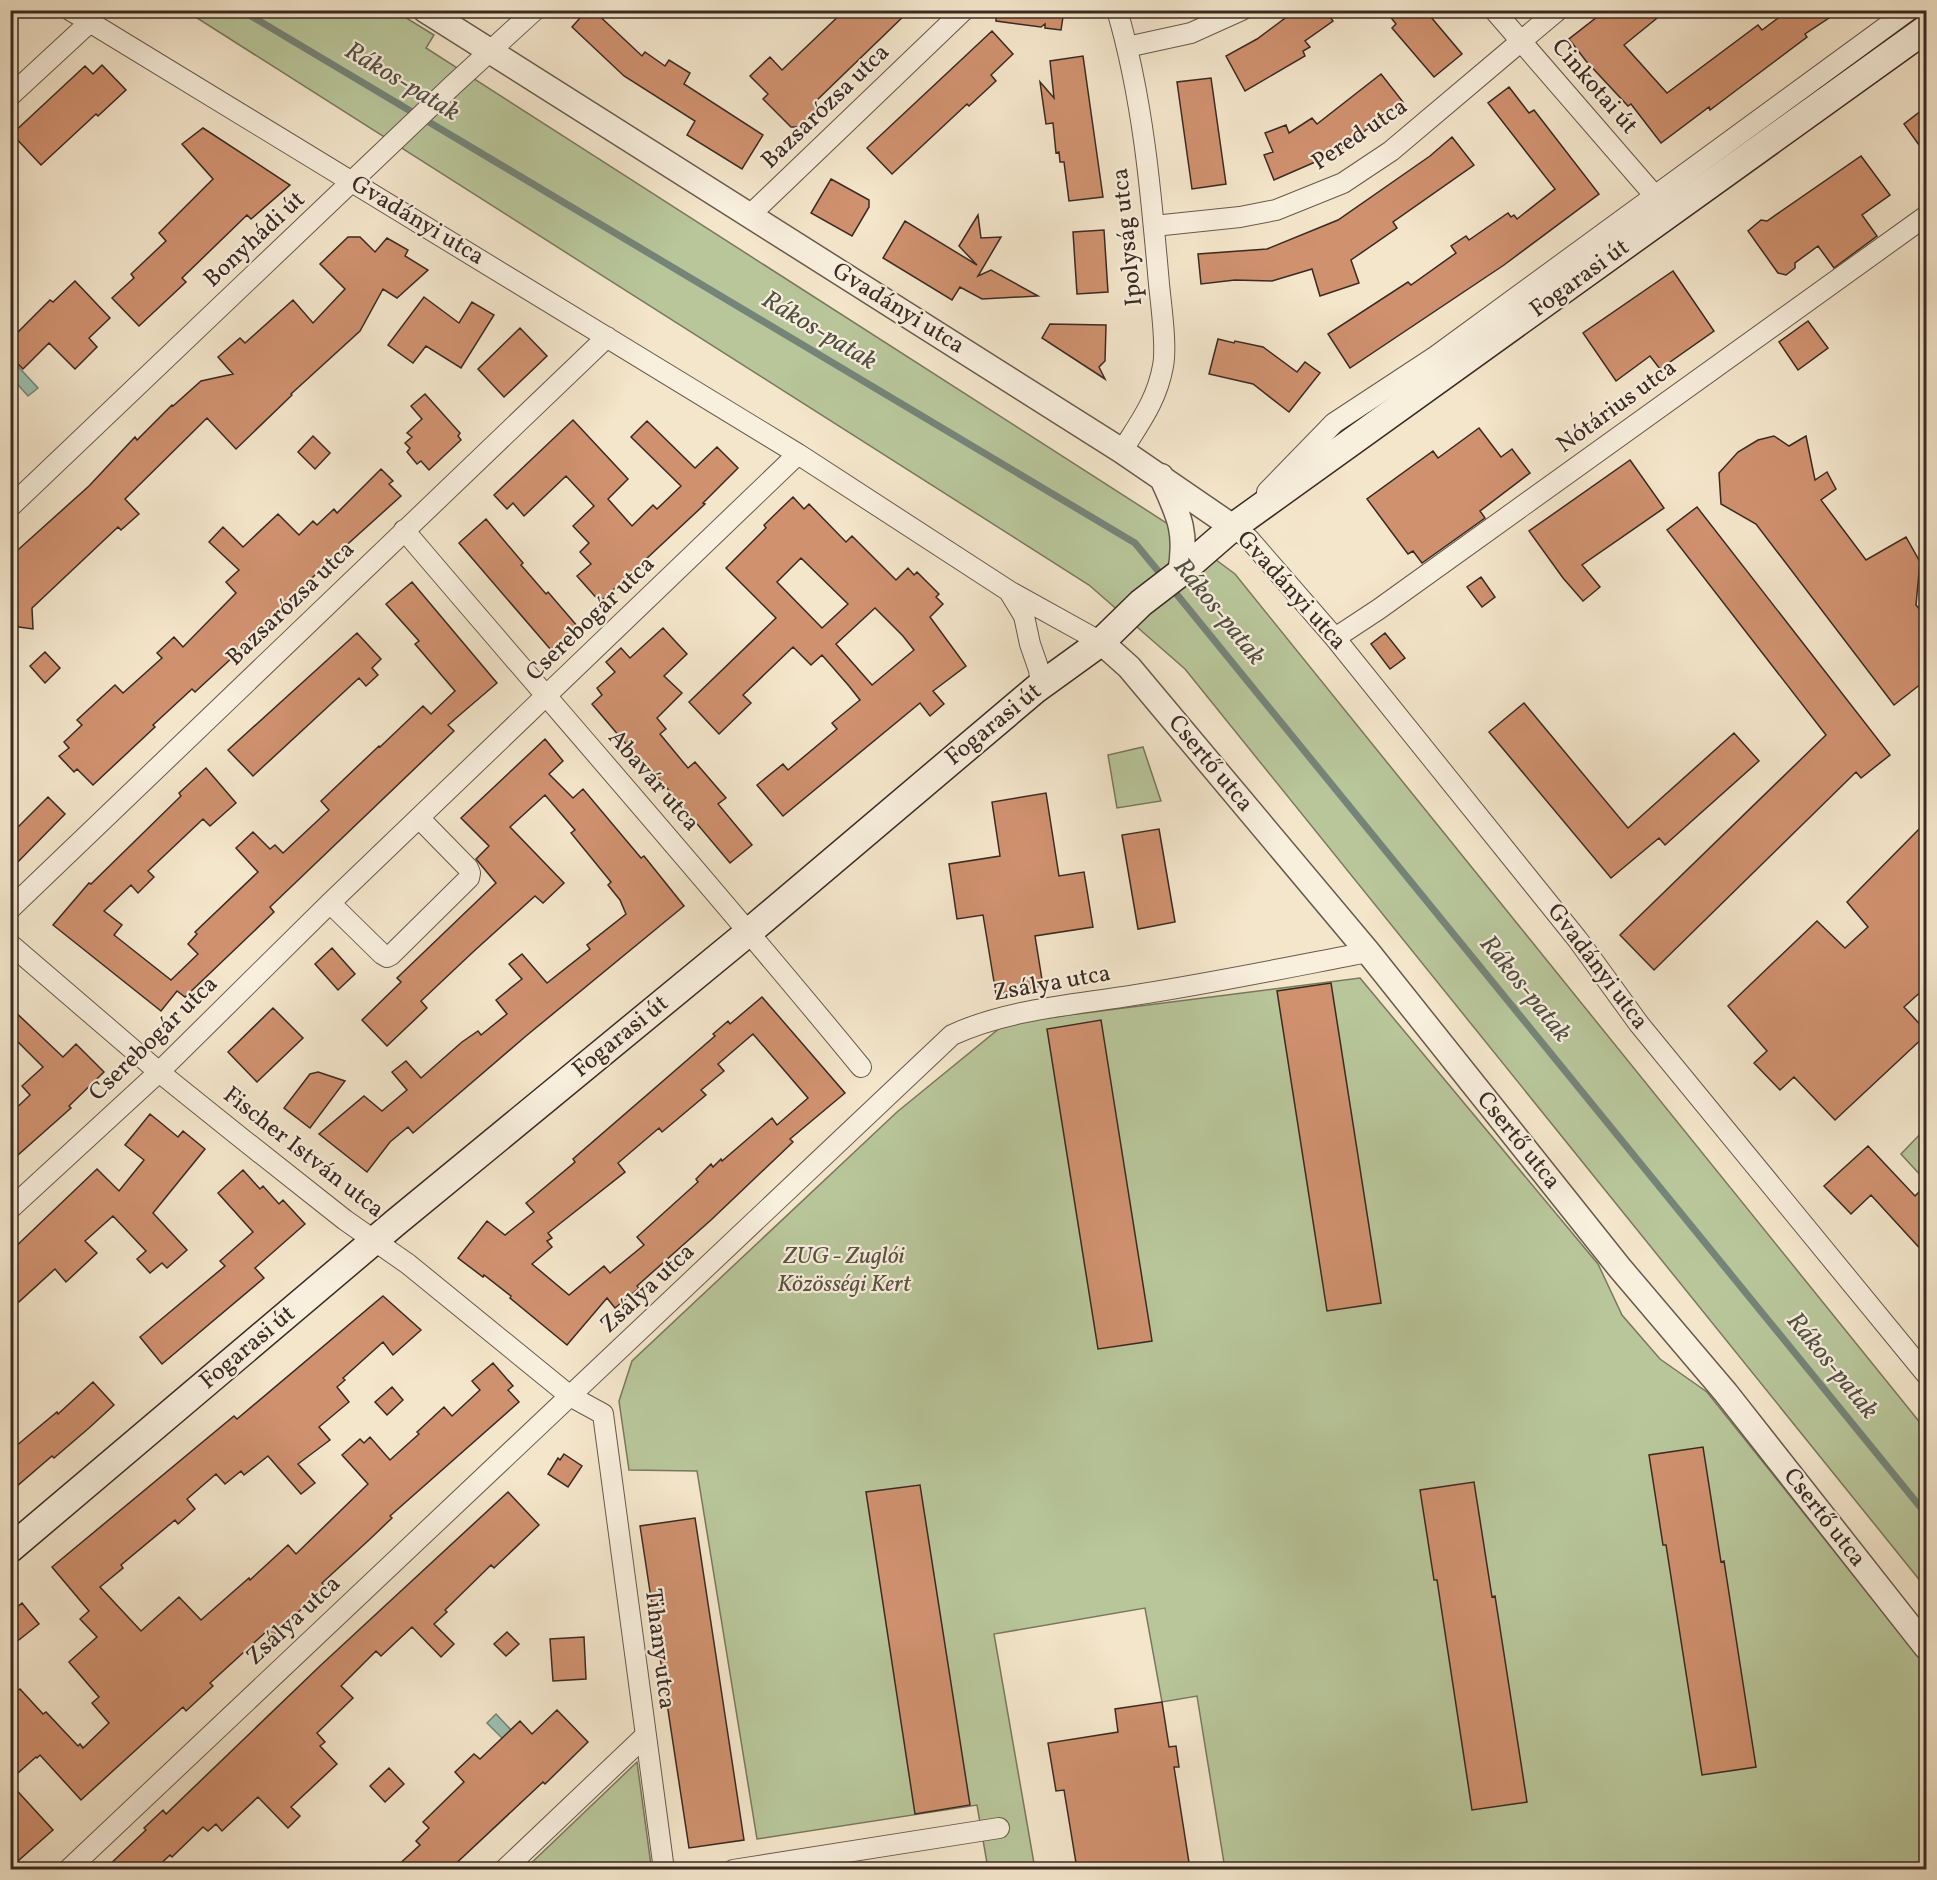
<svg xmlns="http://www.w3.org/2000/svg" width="1937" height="1880" font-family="Vollkorn,serif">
<rect width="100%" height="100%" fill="#f4e6cb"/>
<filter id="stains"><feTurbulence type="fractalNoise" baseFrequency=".00333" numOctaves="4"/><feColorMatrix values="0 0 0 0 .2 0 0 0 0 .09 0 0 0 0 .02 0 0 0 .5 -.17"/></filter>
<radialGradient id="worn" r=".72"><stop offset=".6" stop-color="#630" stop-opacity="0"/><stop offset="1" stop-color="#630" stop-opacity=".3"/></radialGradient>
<path fill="#b8c69a" stroke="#79785e" stroke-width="1.5" d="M186,11H395L434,35L426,48L1165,522L1235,574L1926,1430V1588L1185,669L1089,585Z
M1143,747L1161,801L1117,808L1108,755Z
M1360,978L1598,1264L1622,1315L1660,1359L1707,1392L1926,1666V1869H1225L1197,1696L1162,1702L1145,1608L994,1634L1035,1869H988L977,1805L757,1839L697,1471L629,1470L619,1401L632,1361L897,1112L1006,1023Z
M1926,1128V1173L1922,1177L1901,1154Z
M637,1762L651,1865L625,1870L525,1869Z"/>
<path fill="#9dc0b1" stroke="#758478" stroke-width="1.5" d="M11,359L38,388L28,396L11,377Z
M496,1714L513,1732L505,1741L487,1723Z"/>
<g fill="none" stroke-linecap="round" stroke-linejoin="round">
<path stroke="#758478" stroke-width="7" d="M241,10L1135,543L1163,577
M1170,586L1926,1514"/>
</g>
<path fill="#d0916f" stroke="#3a2a23" stroke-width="1.5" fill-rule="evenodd" d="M587,10H593L642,56L645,52L665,66L669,60L690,73L684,84L763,135L742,169L687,135L695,121L624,76L572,27Z
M845,10H910L814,103L819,107L798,127H791L763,99L768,94L750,76L770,57L782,70Z
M996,10H1064L1061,30L1045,28V24L1041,27L996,21Z
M1296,10H1325L1333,21L1305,41L1310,47L1303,51L1305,56L1245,91L1226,56L1257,39Z
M1385,10H1425L1462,54L1434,77L1392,28L1396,24Z
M1606,10H1667L1624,45L1667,93L1758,25L1762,30L1789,10H1841L1805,34L1807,37L1734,92L1710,110L1709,107L1661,143L1631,104L1628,106L1586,61L1569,39Z
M992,31L1013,54L991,75L996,81L969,106L967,104L892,174L867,148Z
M1083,56L1103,197L1069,201L1064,162H1060L1059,152L1056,153L1053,123L1046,124L1040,82L1054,98L1050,61Z
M102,65L126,90L98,116L96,114L41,165L12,134L85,66L93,74Z
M1381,74L1403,102L1342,148L1322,159L1274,180L1264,155L1273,152L1265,133L1286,125L1289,133L1312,118L1317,124Z
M1211,78L1226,184L1192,189L1177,82Z
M1509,87L1529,113L1534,110L1599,194L1504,265L1350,368L1328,334L1408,282L1411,285L1456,253L1451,246L1466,236L1469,240L1508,213L1511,217L1514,215L1517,219L1555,189L1488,103Z
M1926,107V155L1904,124Z
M203,128L290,185L251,219L247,215L182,278L186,282L139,326L112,298L134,278L131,274L166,241L159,233L213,179L182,144Z
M1452,137L1474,165L1393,222L1397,228L1351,260L1359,283L1320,296L1312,269L1272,281L1235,280L1201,284L1198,254L1267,249L1338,220L1430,156Z
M1861,156L1890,195L1862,215L1877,236L1834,268L1818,246L1795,263V268L1786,275L1778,273L1748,231L1761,220L1767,221Z
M831,179L869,200V207L852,236L811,213Z
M978,215L981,238L1001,237L978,276L991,270L1038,296L982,299L960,287L952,300L883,258L905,221L977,265L959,246Z
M1104,230L1108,292L1077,294L1073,232Z
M348,237H360L375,252L387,238L408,250L405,256L428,270L397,298L383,289L360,331L291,394L292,395L236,449L207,418L125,499L139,514L121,530L118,527L32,608L33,629L19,627L10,618V557L89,486L135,437L137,440L172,405L173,406L201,381L233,374L218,357L240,338L245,343L293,300L313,323L345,289L320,264Z
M1673,271L1714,331L1660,369L1650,356L1616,381L1583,333Z
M75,281L110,318L89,338L97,347L75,369L49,343L23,369L10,356V340L50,300L53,302Z
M424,297L459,323L472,302L494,315L461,368L426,346L413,363L388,345Z
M1808,321L1828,348L1798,370L1779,342Z
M1050,324L1106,325L1105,361L1099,367L1105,379L1042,338Z
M520,328L547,356L504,397L478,369Z
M1218,339L1234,343L1235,341L1263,347L1297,372L1305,362L1320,373L1289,412L1253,384L1209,374Z
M425,394L460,433L458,436L461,440L429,470L421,461L417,464L407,452L410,448L405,443L412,437L407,433L422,419L411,406Z
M573,420L628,479L608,499L632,526L653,505L657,509L681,486L631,437L647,421L695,468L717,447L738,468L703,503L705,504L600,602L577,576L591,564L580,552L589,543L573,526L594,506L566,476L524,516L513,503L507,509L494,495Z
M1479,428L1501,457L1512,449L1530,473L1480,511L1485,518L1422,563L1413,551L1408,554L1367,499L1433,451L1438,458Z
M313,436L330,453L315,469L298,452Z
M1774,436L1789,446L1806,436L1815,480L1827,472L1836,489L1821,500L1866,560L1906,537L1920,562L1916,605L1926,617V680L1894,705L1756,524L1721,504L1719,473L1738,452L1758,440Z
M1630,460L1664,508L1582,565L1600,587L1583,601L1563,578L1529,531Z
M381,469L393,481L389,484L401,496L330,560L234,656L195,692L192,689L153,725L155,727L93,785L77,769L74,772L59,756L69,748L64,742L82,725L77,720L115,685L123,693L162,658L157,653L174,637L183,647L236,593L226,582L239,570L209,542L223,527L243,547L278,514L299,535L313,521L317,525L334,509L337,513Z
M793,497L804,509L809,504L846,542L852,536L896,580L908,568L914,575L917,572L939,594L936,597L943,604L930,617L966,666L933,691L944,704L930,716L920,703L783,816L757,785L783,764L788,770L837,729L832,723L860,700L849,686L822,655L811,665L793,647L743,695L751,703L719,734L689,702L776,618L726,568L766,528L764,525ZM801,558L848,604L822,628L777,582ZM875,608L903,636L914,650L872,685L836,644Z
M1697,507L1890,755L1861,778L1856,772L1654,970L1620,935L1826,735L1667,530Z
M486,519L523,563L521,565L546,594L548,592L578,627L551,650L459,543Z
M1481,577L1495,597L1482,607L1467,587Z
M412,582L497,683L448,725L454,731L270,907L274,912L185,997L177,991L161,1011L53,925L89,883L91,884L181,796L179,793L206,768L236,803L210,826L203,819L148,871L154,877L138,893L131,885L104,911L122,925L114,935L171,980L198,954L188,944L197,934L195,932L258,872L236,848L253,832L270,849L275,845L283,853L329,810L321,801L379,746L380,747L423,706L431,714L455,691L415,644L419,641L386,604Z
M663,628L687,654L664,676L682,693L657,718L666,729L660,734L688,768L695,762L726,798L718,804L752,845L730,863L656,775L654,777L592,704L602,695L597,688L615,672L606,662L621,648L630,658Z
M357,633L381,659L372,668L378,675L366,686L359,678L253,776L228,750Z
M1385,633L1405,658L1390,669L1371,644Z
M45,652L60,668L45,683L30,666Z
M1524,703L1628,828L1734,733L1759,761L1665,845L1659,838L1611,878L1489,732Z
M545,739L563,761L549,774L573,798L583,789L641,858L644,856L684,906L526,1036L413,1133L408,1127L390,1142L367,1172L319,1134L364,1096L382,1111L407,1090L392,1072L406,1061L421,1078L462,1042L478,1031L481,1035L507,1014L496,1000L522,979L509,964L522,954L547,983L590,949L587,945L626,914L620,900L608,885L611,882L571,833L575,830L545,795L510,827L564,883L543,903L535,896L473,952L421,1001L427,1008L387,1046L362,1020L401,982L397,978L496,883L476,859L489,846L461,818Z
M1046,793L1059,876L1084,872L1093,927L1035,936L1043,986L996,994L983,915L957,919L949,864L1000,856L992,802Z
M48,797L65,814L10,870V835Z
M1926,822V987L1904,1007L1926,1031V1035L1835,1120L1794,1077L1780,1090L1754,1063L1767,1051L1728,1006L1817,921L1845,948L1868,927L1847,902Z
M1159,829L1175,922L1138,929L1122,835Z
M332,948L355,974L338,990L315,964Z
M1331,983L1381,1303L1327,1311L1277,991Z
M762,997L845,1093L790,1139L793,1142L711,1220L637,1286L639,1288L615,1308L607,1298L567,1345L510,1298L511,1296L484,1275L483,1277L458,1258L487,1221L505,1235L534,1212L526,1203L575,1162L573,1159L715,1036L713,1034L728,1021L730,1024ZM753,1034L808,1098L777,1125L772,1118L722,1161L721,1159L713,1167L711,1164L696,1179L698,1182L637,1237L644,1245L610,1273L604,1266L569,1295L532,1264L552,1247L547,1241L552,1238L548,1233L625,1172L618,1163L659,1128L662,1132L706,1095L701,1090L724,1071L718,1064Z
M10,1007L63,1057L76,1044L104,1072L69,1106L71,1108L10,1162V1114L30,1095L22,1086L43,1067L10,1034Z
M273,1008L303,1038L257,1082L228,1052Z
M1101,1020L1152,1341L1098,1349L1047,1029Z
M318,1072L345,1081L310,1128L284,1108L310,1074Z
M150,1114L178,1137L183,1131L205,1149L153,1213L187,1250L167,1268L162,1263L150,1273L137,1259L146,1251L113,1216L85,1241L97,1253L66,1282L55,1269L10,1310V1252L97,1169L119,1191L144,1160L125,1145Z
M1868,1146L1915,1196L1926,1185V1255L1871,1195L1851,1214L1824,1186Z
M243,1170L260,1189L263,1186L279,1204L283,1200L305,1224L255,1268L264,1278L162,1364L140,1337L225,1266L220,1261L253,1232L218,1193Z
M383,1296L421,1330L393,1355L383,1342L343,1378L345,1380L337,1387L349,1402L319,1427L330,1440L298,1464L315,1483L301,1494L268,1456L244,1475L241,1471L225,1484L216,1474L187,1499L195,1509L178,1524L175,1520L121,1565L123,1568L100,1587L141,1631L179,1597L201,1620L249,1578L250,1580L288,1545L296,1554L368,1484L342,1455L360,1439L364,1443L370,1437L390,1460L419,1434L417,1432L444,1407L452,1416L480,1390L472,1381L493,1363L513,1386L508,1390L519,1402L390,1516L392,1518L369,1540L322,1583L326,1587L272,1636L267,1631L210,1683L213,1686L186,1711L183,1707L81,1800L40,1755L37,1758L36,1757L10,1780V1697L20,1689L43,1714L46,1712L78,1746L80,1744L83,1748L109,1723L92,1703L99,1697L69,1662L97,1637L80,1619L89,1611L52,1567L234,1416L237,1419Z
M93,1382L114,1405L89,1428L54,1458L52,1456L10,1492V1451L57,1412L58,1414Z
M392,1387L403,1400L387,1415L375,1402Z
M1703,1447L1721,1562L1724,1561L1756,1767L1702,1775L1666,1545H1663L1649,1455Z
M564,1454L582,1466L568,1487L548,1474L558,1458L560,1460Z
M1474,1482L1492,1597L1495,1596L1527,1802L1472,1810L1437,1580H1434L1420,1490Z
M920,1485L970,1805L915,1814L866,1492Z
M508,1492L539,1525L494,1568L491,1565L445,1610L447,1612L434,1624L454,1644L441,1657L412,1627L381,1656L376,1651L341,1686L353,1698L317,1733L325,1742L320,1746L337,1764L291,1807L300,1816L288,1828L258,1797L222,1831L216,1824L208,1831L203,1827L172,1857L170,1855L155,1869H105L146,1830L144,1828L163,1810L166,1814L321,1665Z
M695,1518L744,1840L689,1848L640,1526Z
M22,1603L39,1624L10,1647V1613Z
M507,1632L519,1644L506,1656L494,1644Z
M584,1637L586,1679L553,1681L550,1639Z
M1162,1702L1169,1747L1176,1746L1179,1767H1174L1190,1869H1077L1064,1790L1056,1791L1048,1743L1118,1732L1115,1709Z
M557,1710L588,1742L545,1784L543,1782L450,1869H394L420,1845L416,1841L429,1828L423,1822L464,1782L455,1772L474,1754L480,1759L520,1721L532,1734Z
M389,1768L404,1784L385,1802L370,1786Z
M10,1783L53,1830L10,1868Z"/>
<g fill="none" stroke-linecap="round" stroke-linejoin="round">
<g stroke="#68594d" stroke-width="22">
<path id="minor" d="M70,10L798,454L1009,591L1101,642
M1117,10C1143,99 1151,192 1159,284C1161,305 1167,346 1163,366C1157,400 1140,422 1122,451
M1494,10L1655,196
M1127,47L1191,33L1242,10
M10,96L89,23
M750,215L964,10
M1154,226L1240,217L1276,210L1343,183L1391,151L1558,10
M1267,492L1334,423L1436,356L1909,10
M10,507L453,85L535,10
M1240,519L1233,527L1249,539L1335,638L1578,940L1639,1024L1926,1374
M404,530C556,709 712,885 861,1067
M1010,593L1024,616L1030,644L1039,670L1041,686
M1335,638L1379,609L1926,216
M330,903L382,954L387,957L391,955L469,878L470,873L468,868L420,819
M10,909L607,337
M10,944L159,1072L240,1137L345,1220L408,1264L570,1396L603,1414L664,1870
M10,1209L159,1072L330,903L798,454
M68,1870L952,1035C1008,1009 1074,1005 1135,995C1213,983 1290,967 1368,952
M504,1870L644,1737
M733,1870L999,1828"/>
</g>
<g stroke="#68594d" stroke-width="27">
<path id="tertiary" d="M425,10L1122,451L1233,527
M1161,476C1178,514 1188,530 1180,573
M1101,642L1129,667L1368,952L1619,1267L1726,1393L1926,1647"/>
</g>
<g stroke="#3a2a23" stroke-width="30">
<path id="secondary" d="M10,1549L395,1223L750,931L1036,689L1101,642L1141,603L1180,573L1233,527L1926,29"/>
</g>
<use href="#minor" stroke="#f8efdd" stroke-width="20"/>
<use href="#tertiary" stroke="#f8efdd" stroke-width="24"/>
<use href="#secondary" stroke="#f8efdd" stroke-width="27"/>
</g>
<g text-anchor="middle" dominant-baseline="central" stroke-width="4.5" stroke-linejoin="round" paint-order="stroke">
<g font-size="24" fill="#3a2a23" stroke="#f8efdd">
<text transform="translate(1594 87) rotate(49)">Cinkotai út</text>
<text transform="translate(826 107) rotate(-44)">Bazsarózsa utca</text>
<text transform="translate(1360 135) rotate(-34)">Pered utca</text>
<text transform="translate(417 221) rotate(31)">Gvadányi utca</text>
<text transform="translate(1128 237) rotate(-96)">Ipolyság utca</text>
<text transform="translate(255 240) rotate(-43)">Bonyhádi út</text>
<text transform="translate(1580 279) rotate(-36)">Fogarasi út</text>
<text transform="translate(898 309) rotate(32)">Gvadányi utca</text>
<text transform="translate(1617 407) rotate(-36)">Nótárius utca</text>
<text transform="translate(1291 591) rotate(48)">Gvadányi utca</text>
<text transform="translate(291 604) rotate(-44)">Bazsarózsa utca</text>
<text transform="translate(591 619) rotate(-44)">Cserebogár utca</text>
<text transform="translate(994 725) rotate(-39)">Fogarasi út</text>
<text transform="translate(1210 764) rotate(50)">Csertő utca</text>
<text transform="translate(653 781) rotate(49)">Abavár utca</text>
<text transform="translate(1597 967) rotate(53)">Gvadányi utca</text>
<text transform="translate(1052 984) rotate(-10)">Zsálya utca</text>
<text transform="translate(621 1037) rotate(-39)">Fogarasi út</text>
<text transform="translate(154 1039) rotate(-44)">Cserebogár utca</text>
<text transform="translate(1518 1141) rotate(51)">Csertő utca</text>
<text transform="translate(303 1153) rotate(38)">Fischer István utca</text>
<text transform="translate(648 1289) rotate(-43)">Zsálya utca</text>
<text transform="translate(248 1348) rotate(-40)">Fogarasi út</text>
<text transform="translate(1824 1518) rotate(52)">Csertő utca</text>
<text transform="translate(294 1621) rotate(-43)">Zsálya utca</text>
<text transform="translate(659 1649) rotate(83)">Tihany utca</text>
</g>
<g font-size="24" font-style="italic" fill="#5a5141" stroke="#f8efdd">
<text x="844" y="1257">ZUG - Zuglói<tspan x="844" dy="28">Közösségi Kert</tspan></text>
</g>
<g font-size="26" font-style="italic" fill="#535046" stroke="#f8efdd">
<text transform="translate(402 82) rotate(31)">Rákos-patak</text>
<text transform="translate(819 331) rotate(31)">Rákos-patak</text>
<text transform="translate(1219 612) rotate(51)">Rákos-patak</text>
<text transform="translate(1525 989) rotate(51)">Rákos-patak</text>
<text transform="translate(1832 1366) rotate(51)">Rákos-patak</text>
</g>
</g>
<rect width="1937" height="1880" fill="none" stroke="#f4e6cb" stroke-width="36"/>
<rect x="12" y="12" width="1913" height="1856" fill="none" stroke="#3a2a23" stroke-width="3"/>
<rect x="18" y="18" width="1901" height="1844" fill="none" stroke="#3a2a23" stroke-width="1.5"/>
<rect width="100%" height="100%" filter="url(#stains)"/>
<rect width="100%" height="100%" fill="url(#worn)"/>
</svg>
